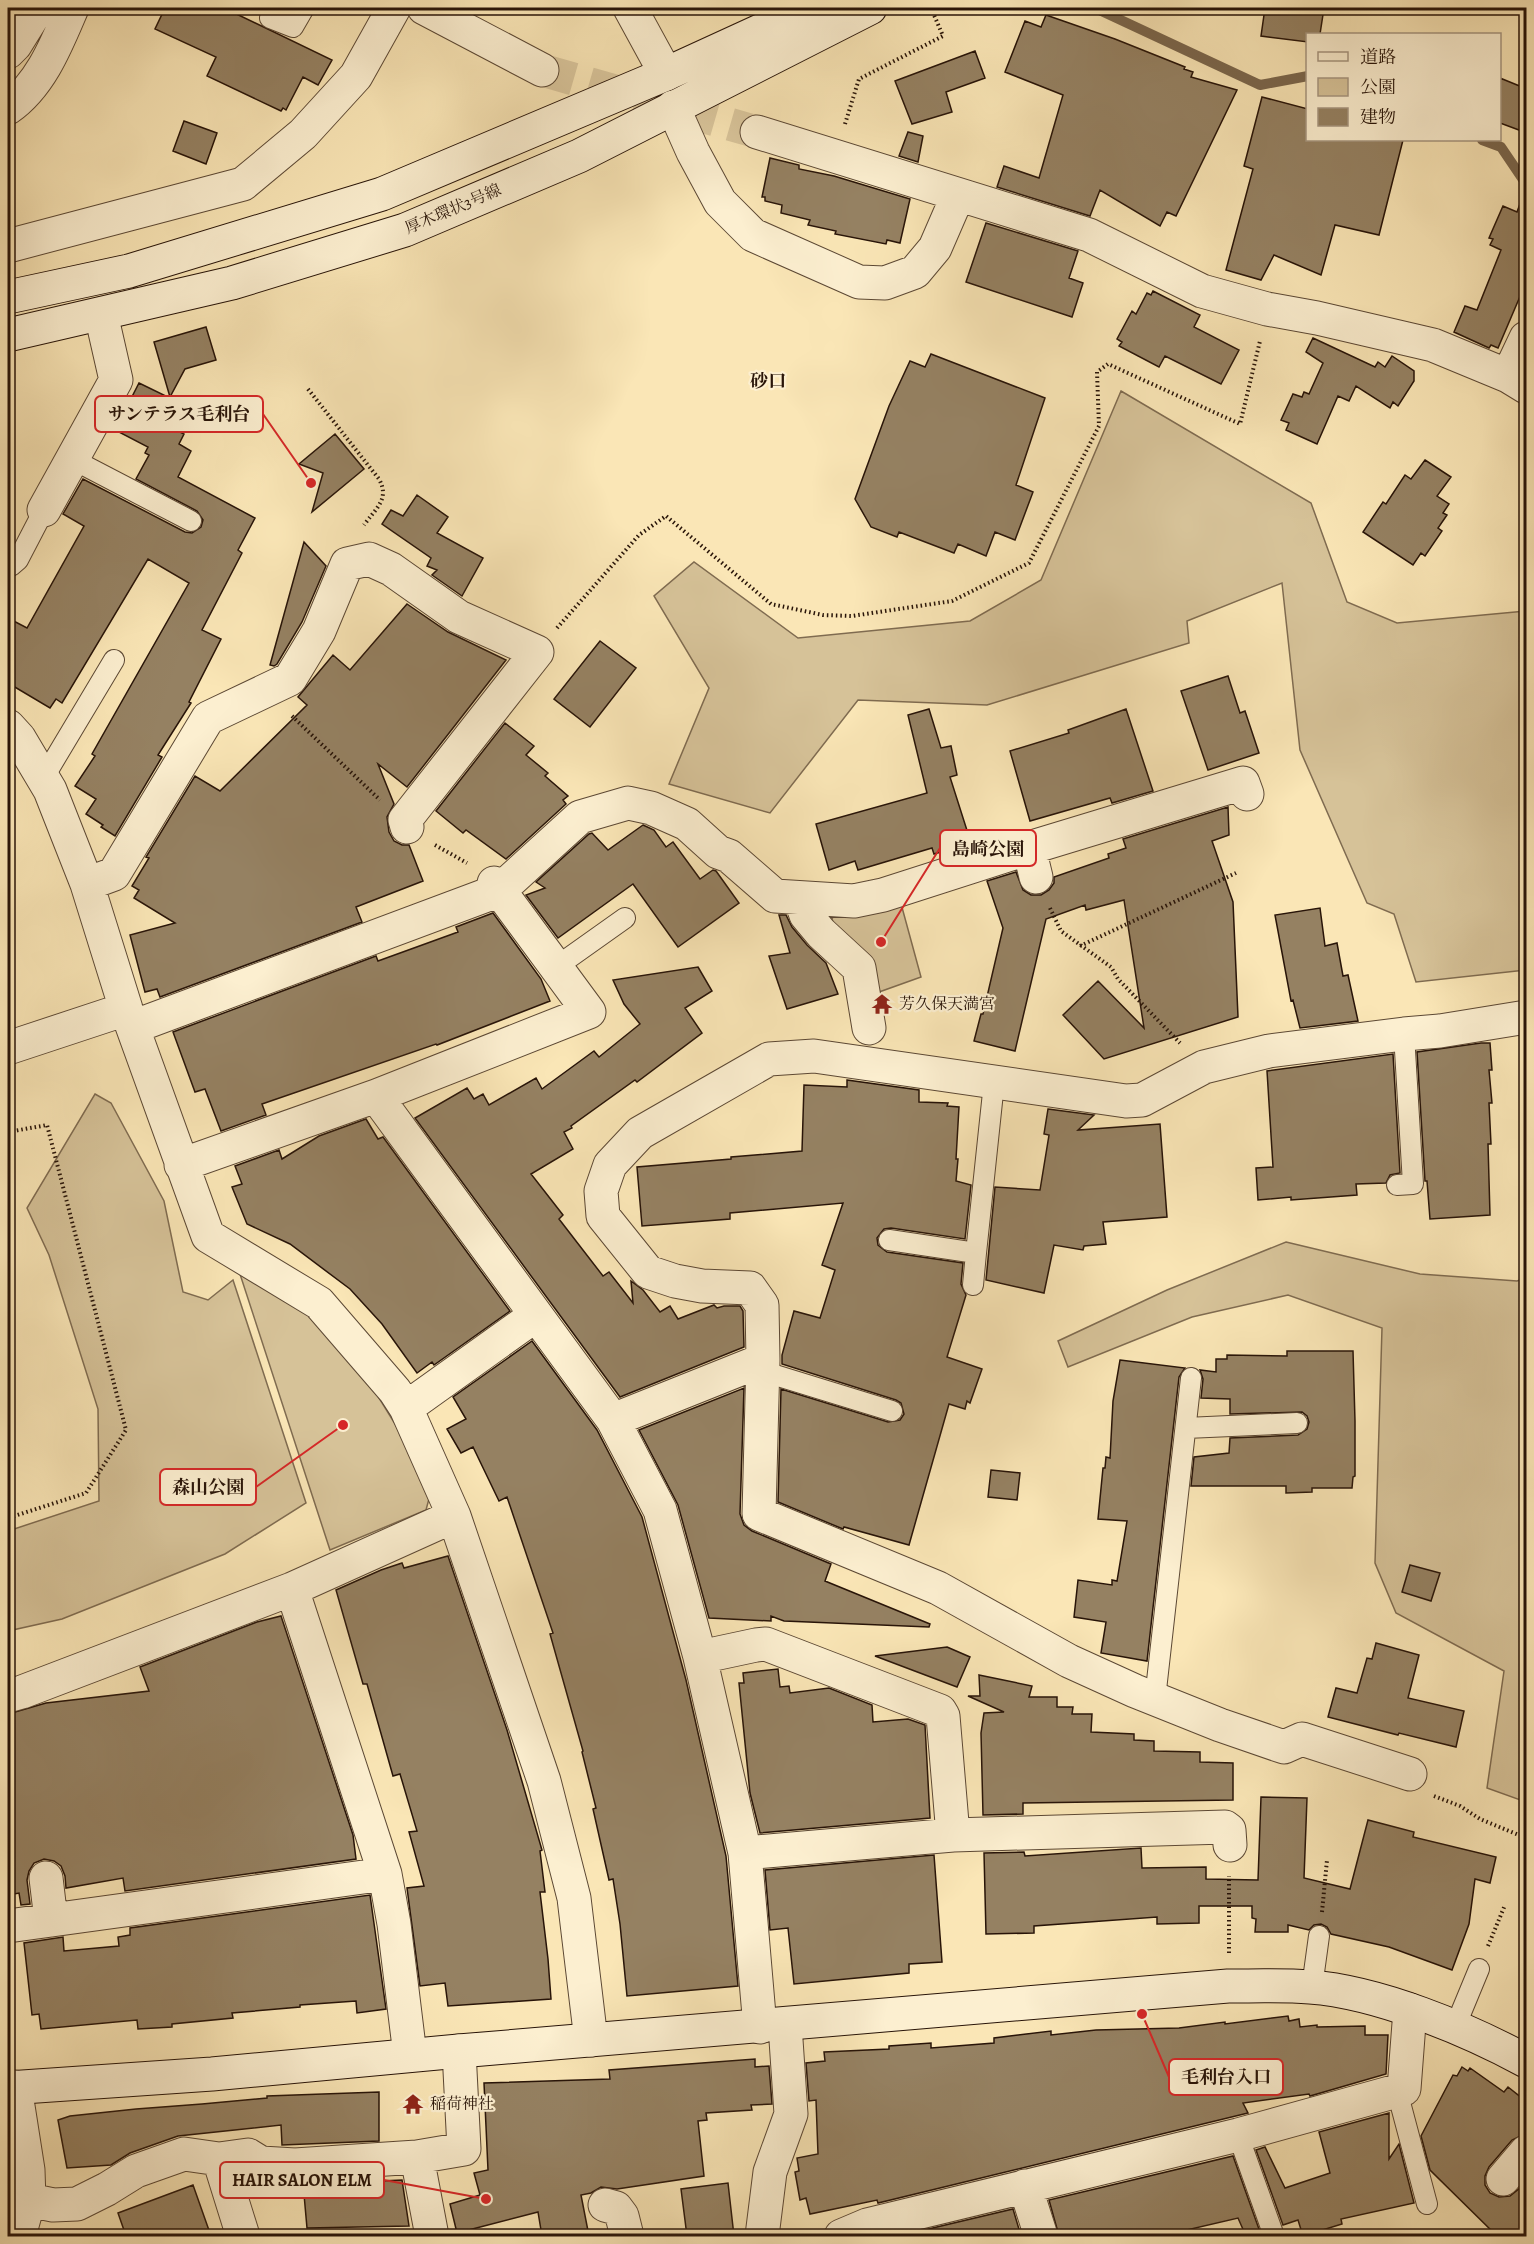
<svg xmlns="http://www.w3.org/2000/svg" width="1534" height="2244" font-family="Alegreya,'Noto Serif JP',serif">
<rect width="100%" height="100%" fill="#fae6b6"/>
<filter id="stains"><feTurbulence type="fractalNoise" baseFrequency=".00333" numOctaves="4"/><feColorMatrix values="0 0 0 0 .2 0 0 0 0 .09 0 0 0 0 .02 0 0 0 .5 -.17"/></filter>
<radialGradient id="worn" r=".72"><stop offset=".6" stop-color="#630" stop-opacity="0"/><stop offset="1" stop-color="#630" stop-opacity=".3"/></radialGradient>
<path fill="#d6c298" stroke="#7f6b50" stroke-width="1.5" d="M1121,391L1311,503L1347,602L1397,623L1526,611V970L1416,982L1394,914L1367,903L1300,750L1282,583L1187,621L1189,643L987,705L858,700L770,813L669,784L709,688L654,596L694,562L798,638L970,621L1041,580Z
M900,900L921,977L879,992L831,921L835,913Z
M95,1094L111,1103L164,1201L183,1292L208,1300L233,1280L306,1503L225,1554L62,1619L8,1631V1531L99,1501L98,1409L49,1255L27,1208Z
M1286,1242L1420,1274L1517,1281L1526,1278V1802L1487,1788L1504,1671L1396,1613L1375,1563L1382,1328L1288,1295L1192,1317L1068,1367L1058,1341L1167,1290Z
M238,1268L316,1314L376,1393L416,1458L430,1495L426,1510L330,1550Z"/>
<g fill="none" stroke-linecap="round" stroke-linejoin="round">
<path stroke="#7b674d" stroke-width="10" d="M1095,8L1260,85L1308,76
M1482,140L1501,147L1526,184"/>
</g>
<path fill="#958162" stroke="#281408" stroke-width="1.5" d="M165,8H224L332,60L318,85L303,77L286,110L283,108L281,111L207,76L216,57L155,29Z
M1265,8H1324L1320,34H1308V42L1261,36Z
M1046,15L1115,39L1185,67L1184,69L1193,72L1191,77L1237,90L1176,216L1167,212L1160,226L1100,190L1090,216L997,187L1004,166L1039,178L1063,95L1005,72L1025,21L1041,27Z
M975,51L985,78L946,92L952,112L912,124L895,81Z
M1500,78L1527,89V133L1500,123Z
M1262,97L1308,109V140H1403L1379,235L1335,225L1321,275L1274,255L1261,280L1226,270L1253,169L1244,166Z
M184,121L217,133L206,164L173,151Z
M908,132L923,136L918,162L899,156Z
M770,158L799,165V169L834,176L910,199L900,243L887,240L886,244L835,234L836,231L808,225L810,220L781,213L782,205L765,201V197H762Z
M1525,190L1527,280L1498,348L1491,345L1489,348L1454,332L1465,306L1477,310L1501,250L1490,245L1493,239L1489,238L1503,206L1517,212Z
M986,223L1078,251L1069,278L1083,283L1072,317L966,282Z
M1153,291L1200,315L1194,327L1239,350L1221,384L1165,356L1159,367L1119,346L1122,342L1117,339L1132,311L1136,314L1147,293L1151,295Z
M206,327L216,360L185,369L170,397L154,342Z
M1313,338L1375,367L1378,362L1385,367L1392,356L1414,371V381L1398,406L1393,402L1390,408L1356,386L1349,401L1338,396L1317,444L1286,430L1289,423L1281,420L1293,394L1302,397L1304,392L1309,394L1323,363L1306,352Z
M931,354L1045,398L1016,485L1033,492L1015,540L995,532L986,556L958,544L954,553L899,532L897,537L871,527L855,499L889,406L910,361L925,367Z
M139,383L170,398L158,421L184,434L179,444L191,451L178,477L255,518L238,550L242,553L202,630L221,639L189,702L191,703L158,755L162,757L115,836L101,827L103,825L86,814L96,799L75,786L95,756L92,754L189,583L148,559L62,703L56,699L50,708L8,683V618L27,628L84,526L63,514L83,479L185,532L192,533L201,527L203,520L197,511L136,479L149,455L145,453L148,447L115,430Z
M335,434L364,469L312,512L323,473L299,464Z
M1425,460L1451,477L1437,496L1449,504L1443,513L1447,515L1438,528L1442,531L1425,556L1421,553L1413,565L1363,532L1383,502L1386,504L1405,475L1411,479Z
M417,495L448,517L437,533L483,558L462,596L432,575L437,570L427,566L431,558L382,524L391,510L403,516Z
M304,542L326,566L302,622L277,664L274,666L270,665Z
M407,604L448,632L506,660L407,787L378,764L394,804L387,817L389,832L394,841L402,845H409L423,881L356,907L362,922L160,997L157,989L145,992L130,935L175,923L134,898L139,890L132,886L149,858L146,857L195,776L220,791L307,705L298,697L333,655L350,670Z
M600,641L636,668L590,727L554,699Z
M1228,676L1240,713L1245,711L1259,753L1208,770L1181,691Z
M929,709L941,748L951,746L957,775L950,777L971,843L934,854L932,848L858,870L855,861L829,870L816,824L927,793L908,715Z
M1126,709L1153,791L1112,803L1110,798L1030,821L1010,751L1069,733L1068,730Z
M505,723L534,746L526,755L548,773L545,776L568,796L563,800L566,804L506,859L466,830L463,833L436,811Z
M1228,807L1229,835L1212,841L1233,902L1238,1017L1104,1059L1063,1015L1098,981L1144,1028L1124,900L1086,910L1085,905L1046,919L1015,1051L974,1041L981,1014H983L1003,928L987,881L1016,872L1023,890L1031,895H1041L1049,890L1054,883V877L1109,858L1108,854L1126,848L1123,839Z
M643,825L654,830L666,847L673,842L700,879L713,870L716,871L739,903L678,947L633,884L558,938L526,895L545,888L536,882L589,834L592,833L608,850Z
M1320,908L1325,946L1337,943L1343,976L1348,975L1358,1021L1300,1028L1293,1000L1291,1001L1275,915Z
M493,913L541,979L550,1001L437,1045L436,1044L262,1104L266,1115L221,1131L205,1089L195,1092L173,1032L376,956L378,961L458,932L456,927Z
M779,915H786L792,927L807,945L826,963L838,994L787,1009L769,956L790,953Z
M698,967L712,991L685,1008L702,1033L637,1082L635,1080L571,1126L572,1128L564,1132L573,1149L531,1174L563,1215L559,1219L603,1276L609,1272L633,1303L631,1281L643,1290L660,1312L670,1306L678,1319L714,1305L717,1308L724,1306H740L743,1311L744,1347L620,1397L415,1118L467,1088L474,1099L483,1094L489,1105L536,1078L542,1089L594,1051L599,1057L640,1024L624,1004L613,980Z
M1481,1043H1490L1492,1070H1489L1492,1103H1489L1491,1144H1488L1490,1215L1430,1219L1427,1181H1425L1417,1052Z
M1393,1054L1400,1173L1390,1175L1386,1183L1356,1184L1357,1195L1291,1200V1197L1258,1200L1256,1168L1273,1167L1267,1071Z
M847,1080L919,1090V1102L948,1103L947,1106L959,1107L956,1159H958L956,1181L971,1185L965,1239L891,1228L884,1229L877,1238L878,1245L887,1252L963,1263L961,1284L966,1295L947,1357L982,1369L970,1403L967,1401L965,1409L949,1404L909,1545L844,1527L843,1529L778,1502L781,1389L888,1422L900,1420L904,1414L901,1403L896,1400L782,1364V1355L794,1311L820,1318L835,1270L822,1265L843,1203L730,1213V1219L642,1226L637,1167L731,1159V1157L802,1151L804,1085L847,1087Z
M1048,1109L1094,1115L1078,1130L1160,1124L1167,1217L1103,1222L1106,1244L1084,1246L1083,1250L1054,1245L1044,1293L986,1280L995,1187L1040,1190L1049,1135L1044,1134Z
M366,1119L378,1139L383,1137L510,1311L434,1365L432,1362L417,1373L382,1324L350,1289L290,1244L247,1224L232,1187L242,1184L235,1166L279,1150L282,1159L319,1136Z
M532,1341L597,1430L642,1517L686,1680L726,1856L738,1986L627,1996L620,1924L613,1879L609,1880L593,1809L596,1808L582,1752L583,1751L550,1634L553,1633L507,1497L499,1501L473,1447L461,1453L447,1429L466,1419L453,1397Z
M1287,1351H1353L1355,1421V1476L1353,1477L1352,1488H1312V1492L1286,1493V1486H1191L1194,1457L1229,1453L1230,1438L1298,1435L1307,1429L1309,1422L1307,1416L1302,1412L1230,1414V1399L1201,1398L1203,1379L1200,1370L1216,1372V1359H1227V1355L1287,1356Z
M1120,1360L1185,1368L1179,1377L1147,1661L1101,1653L1106,1622L1074,1617L1078,1580L1112,1585V1580L1117,1581L1127,1521L1098,1519L1103,1468H1105L1106,1457L1110,1458L1113,1401Z
M744,1388L740,1514L744,1525L752,1531L831,1564L825,1581L930,1624L929,1627L784,1621L771,1616V1621L709,1618L678,1505L639,1430Z
M991,1470L1020,1473L1017,1500L988,1497Z
M448,1556L507,1730L542,1850L540,1851L545,1892H540L548,1959L551,1999L448,2006L445,1983L420,1986L407,1888L424,1886L409,1832L417,1831L400,1774L393,1776L367,1684H363L336,1590L381,1570L402,1563L404,1568Z
M1410,1565L1440,1573L1431,1601L1402,1592Z
M281,1616L353,1835L356,1859L125,1891L123,1878L66,1888L65,1876L61,1866L54,1861L44,1859L34,1863L29,1871L27,1880L30,1904L21,1905L19,1893L8,1895V1714L46,1703L149,1691L140,1667L257,1622Z
M1376,1643L1419,1655L1408,1698L1464,1711L1456,1747L1399,1733L1398,1735L1328,1717L1336,1688L1357,1693L1367,1658L1372,1659Z
M947,1647L970,1657L957,1687L875,1656Z
M778,1669L780,1687L789,1686L790,1693L829,1688L872,1705L873,1722L908,1719L925,1725L930,1818L760,1833L750,1793L739,1683H744L743,1673Z
M979,1675L1032,1686L1029,1697H1057V1707H1073L1072,1714H1092L1091,1732L1134,1734V1740L1154,1741V1751L1200,1752V1762L1233,1763V1800L1023,1803V1814L983,1815L981,1733L984,1713L1004,1712L968,1696H980Z
M1261,1797L1307,1798L1304,1878L1350,1889L1368,1820L1414,1832L1413,1837L1496,1857L1490,1883L1475,1879L1469,1924L1452,1970L1389,1947L1331,1934L1327,1927L1321,1924L1314,1925L1309,1930L1288,1925V1932H1255L1256,1919L1252,1918V1906H1199V1923L1157,1924V1917L1034,1926V1933L986,1934L984,1853L1024,1852L1025,1856L1141,1848L1142,1868L1206,1867V1879L1258,1880Z
M934,1855L942,1962L909,1964V1973L794,1984L788,1928L770,1930L765,1870Z
M370,1895L386,2009L357,2013L356,2001L300,2005V2007L232,2013L233,2018L172,2024V2027L138,2029L137,2020L41,2029L39,2014L32,2015L24,1943L63,1937L64,1951L119,1946L118,1937L130,1935V1928Z
M1288,2016L1289,2021L1299,2019L1300,2027L1317,2025V2027L1365,2026V2035H1388L1386,2074L1310,2096L1309,2094L1243,2103L1248,2113L878,2203L877,2200L810,2214L806,2198L800,2200L795,2172L799,2171L797,2158L818,2154L816,2100L809,2101L806,2063L825,2061L824,2052L889,2049V2046L931,2043V2048L994,2043V2038L1051,2031V2035L1096,2030L1179,2028L1225,2022V2024Z
M755,2059V2067L769,2066L772,2104L751,2105L752,2110L706,2113L707,2120L698,2121L704,2176L617,2189L601,2187L591,2193L581,2195L589,2236H542L538,2212L457,2233L450,2204L480,2195L474,2173L488,2170L484,2083L610,2079L609,2070Z
M1462,2067L1468,2071L1470,2068L1504,2092L1508,2087L1527,2102V2133L1512,2140L1489,2167L1485,2176V2185L1490,2193L1499,2197L1510,2196L1520,2188L1527,2195V2236H1497L1430,2170L1421,2136L1453,2075L1457,2076Z
M379,2092V2141L282,2145L281,2125L178,2136L130,2153L111,2165L67,2168L58,2120L70,2116L136,2109L202,2104L267,2098V2096Z
M1389,2113V2159L1399,2144L1414,2203L1341,2219L1342,2224L1303,2236L1298,2220L1283,2225L1256,2150L1265,2147L1285,2188L1330,2173L1319,2132Z
M1233,2156L1260,2232L1246,2236L1238,2218L1161,2236H1059L1049,2200Z
M380,2178V2181L402,2180L409,2226L307,2228L303,2183Z
M728,2183L734,2236H687L681,2189Z
M193,2185L211,2236H126L118,2213Z
M1013,2209L1021,2236H899Z"/>
<g fill="none" stroke-linecap="round" stroke-linejoin="round">
<path stroke="#dac69c" stroke-width="33" stroke-dasharray="33 16" stroke-linecap="butt" d="M542,70L757,132"/>
<g stroke="#5c4834" stroke-width="22">
<path id="lane" d="M270,18L293,27L304,8
M72,459L191,521
M8,566H11L18,560L44,510
M44,777L114,660
M556,967L625,918
M1397,1185L1413,1184L1404,1034
M889,1240L976,1253L994,1083
M973,1285L976,1253
M762,1371L892,1411
M1186,1428L1297,1423
M1155,1699L1191,1378
M1312,1987L1319,1936
M1455,2027L1479,1969
M1397,2091L1427,2204
M1238,2135L1274,2236"/>
</g>
<g stroke="#5c4834" stroke-width="35">
<path id="street" d="M424,8L542,70
M630,8L666,74
M8,52L15,45L38,8
M673,107L693,152L720,202L753,235L859,282L885,283L915,272L935,248L958,195
M8,108C41,85 57,43 72,8
M757,132L1089,235L1202,291L1267,309L1317,318L1433,345L1508,376L1526,387
M8,246L243,184L303,134L356,76L394,8
M1508,376L1526,338
M44,510L116,380L101,314
M8,726L19,738L50,790L87,884L126,1009L208,1236L319,1303L395,1391L406,1408L454,1516L544,1781L574,1898L591,2040
M1029,848L1036,877
M87,884L114,874L208,718L290,679L319,631L347,564L369,559L391,569L459,617L537,652L405,820L407,827
M800,898L806,915L821,933L859,968L869,1028
M133,1027L500,890L580,817L628,803L651,808L687,824L718,852L729,856L775,896L854,901L883,895L1029,848L1243,783L1247,794
M8,1048L126,1009
M376,1096L589,1012L494,883
M181,1165L376,1096L613,1420L660,1510L700,1657L745,1853L760,2027
M406,1408L536,1315
M613,1420L763,1360
M292,1589L385,1874L394,1924L410,2055
M700,1657L756,1645L766,1644L940,1711L943,1716L953,1835
M8,1696L22,1692L292,1589L454,1516
M1410,1774L1302,1739L1284,1747L1220,1725L1135,1691L1069,1661L938,1588L759,1514L763,1360L762,1305L750,1288L702,1286L675,1281L648,1272L603,1216L601,1191L610,1165L640,1133L769,1059L814,1056L1126,1101L1142,1100L1204,1067L1269,1051L1404,1034L1440,1031L1526,1017
M745,1853L953,1835L1225,1827L1229,1830L1230,1845
M46,1878L51,1920
M8,1926L385,1874
M15,2087L28,2170L29,2200L19,2236
M417,2157L432,2236
M219,2159L243,2236
M1503,2179L1526,2152
M1025,2186L1041,2236
M29,2200L53,2205L77,2204L107,2189L136,2171L184,2154L219,2159L248,2155L261,2163L295,2165L417,2157L464,2149L459,2051
M605,2205L616,2208L622,2216L627,2236
M762,2236L770,2172L791,2114L785,2025
M841,2236L867,2225L1238,2135L1404,2089L1410,2010"/>
</g>
<g stroke="#281408" stroke-width="35">
<path id="secondary" d="M8,297L129,271L382,194L666,74L810,8
M8,335L232,283L405,230L579,156L870,8
M8,2088L212,2074L459,2051L1228,1986C1255,1986 1283,1985 1310,1987C1378,1992 1467,2029 1526,2061"/>
</g>
<path stroke="#281408" stroke-width="4" stroke-dasharray="1.5 3" stroke-linecap="butt" d="M845,124L859,79L943,36L931,8
M308,389L379,479C390,499 376,508 364,525
M557,628L639,535L666,516L771,604L823,615L852,616L952,601L1029,563L1099,426L1097,372L1108,364L1240,424L1260,341
M292,716L380,800
M435,845L467,863
M1050,908L1061,931L1111,967L1118,979L1180,1043
M1080,946L1236,873
M8,1132L47,1125L126,1430L86,1493L8,1518
M1434,1796L1460,1806L1480,1819L1526,1838
M1322,1912L1327,1860
M1488,1946L1505,1905
M1229,1953V1876"/>
<use href="#lane" stroke="#fcefd0" stroke-width="20"/>
<use href="#street" stroke="#fcefd0" stroke-width="33"/>
<use href="#secondary" stroke="#fcefd0" stroke-width="33"/>
</g>
<defs>
<g id="temple-bare" transform="scale(1.62)"><path d="M0-6L5-2H3V0L6.5 2.5H4V6H1.5V3h-3V6H-4V2.5H-6.5L-3 0V-2H-5Z" fill="#8f2418" stroke="#fcefd0" stroke-width="2.5" paint-order="stroke"/></g>
</defs>
<g fill-rule="evenodd">
<use href="#temple-bare" x="882" y="1004"/>
<use href="#temple-bare" x="413" y="2104"/>
</g>
<g text-anchor="middle" dominant-baseline="central" stroke-width="4.5" stroke-linejoin="round" paint-order="stroke">
<g font-size="16" fill="#281408" stroke="#fcefd0">
<text transform="translate(453 209) rotate(-23)">厚木環状3号線</text>
</g>
<g font-size="16" fill="#281408" stroke="#fcefd0" text-anchor="start">
<text x="899" y="1004">芳久保天満宮</text>
<text x="430" y="2104">稲荷神社</text>
</g>
<g font-size="18" font-weight="bold" fill="#281408" stroke="#fcefd0">
<text x="768" y="381">砂口</text>
</g>
</g>
<path fill="none" stroke="#d62828" stroke-width="2" d="M311 483L263 414M881 942L940 848M343 1425L256 1487M1142 2014L1169 2077M486 2199L384 2180"/>
<g fill="#d62828" stroke="#fcefd0" stroke-width="2">
<circle cx="311" cy="483" r="6"/>
<circle cx="881" cy="942" r="6"/>
<circle cx="343" cy="1425" r="6"/>
<circle cx="1142" cy="2014" r="6"/>
<circle cx="486" cy="2199" r="6"/>
</g>
<g fill="#fcefd0" stroke="#d62828" stroke-width="2">
<rect x="95" y="396" width="168" height="36" rx="6"/>
<rect x="940" y="830" width="96" height="36" rx="6"/>
<rect x="160" y="1469" width="96" height="36" rx="6"/>
<rect x="1169" y="2059" width="114" height="36" rx="6"/>
<rect x="220" y="2162" width="164" height="36" rx="6"/>
</g>
<g font-size="18" text-anchor="middle" font-weight="bold" fill="#281408">
<text x="179" y="420">サンテラス毛利台</text>
<text x="988" y="855">島崎公園</text>
<text x="208" y="1493">森山公園</text>
<text x="1226" y="2083">毛利台入口</text>
<text x="302" y="2186">HAIR SALON ELM</text>
</g>
<rect width="1534" height="2244" fill="none" stroke="#fae6b6" stroke-width="30"/>
<rect x="9" y="9" width="1516" height="2226" fill="none" stroke="#281408" stroke-width="3"/>
<rect x="15" y="15" width="1504" height="2214" fill="none" stroke="#281408" stroke-width="1.5"/>
<rect x="1306" y="33" width="195" height="108" fill="#fcefd0" stroke="#a79780" stroke-width="1.5"/>
<rect x="1318" y="52" width="30" height="9" fill="#fcefd0" stroke="#a79780" stroke-width="1.5"/>
<text x="1360" y="63" font-size="18" fill="#281408">道路</text>
<rect x="1318" y="78" width="30" height="18" fill="#d6c298" stroke="#a79780" stroke-width="1.5"/>
<text x="1360" y="93" font-size="18" fill="#281408">公園</text>
<rect x="1318" y="108" width="30" height="18" fill="#958162" stroke="#a79780" stroke-width="1.5"/>
<text x="1360" y="123" font-size="18" fill="#281408">建物</text>
<rect width="100%" height="100%" filter="url(#stains)"/>
<rect width="100%" height="100%" fill="url(#worn)"/>
</svg>
